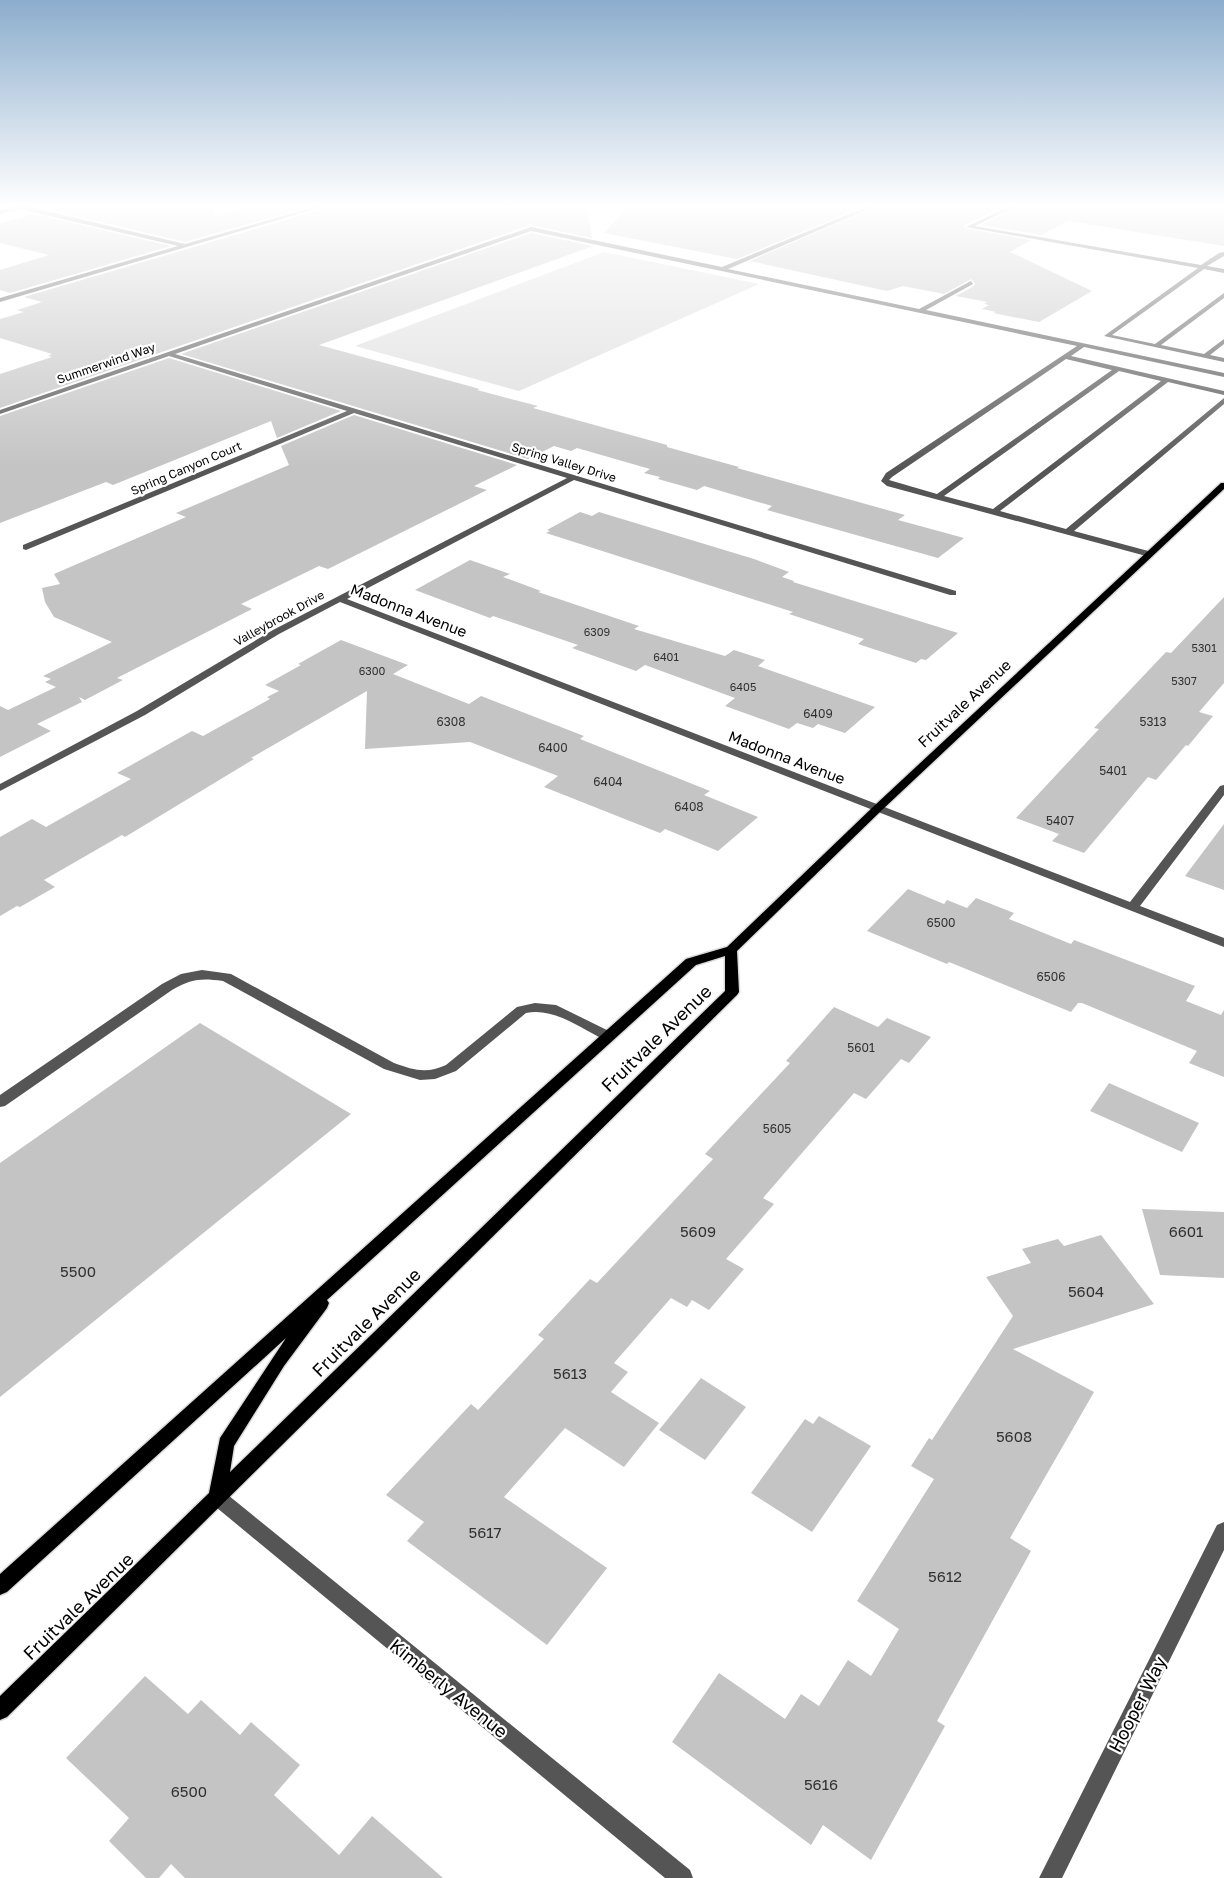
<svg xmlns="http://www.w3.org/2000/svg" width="1224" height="1878" font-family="'Golos Text',sans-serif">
<rect width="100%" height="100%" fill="#fff"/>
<path fill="#dcdcdc" d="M604,252L759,284L519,391L355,346Z"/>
<path fill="#c4c4c4" d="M70,205H213L215,216L254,205H315L185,242L50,210Z
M331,205H587L592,238L530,225L0,408V374L52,357L48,356L52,354L0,338V319L24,312L17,310L42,302L24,297L330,207Z
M629,205H867L737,259L604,233Z
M880,205H1008L965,225L964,228L1031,240L1010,252L1092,291L1039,322L993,313L996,312L982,309L989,305L984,304L987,302L956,296L974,286L975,283L971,279L944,294L903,286L887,291L750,261Z
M1020,205H1224V246L1068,221L1041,235L981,225Z
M34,214L171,246L10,293L0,290V270L49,255L0,243V223Z
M531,233L593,246L319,345L480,389L477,390L538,406L533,408L667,445V447L739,467L737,468L905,515L898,520L964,538L938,558L767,510L772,506L704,486L697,490L658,479L660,477L644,473L650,469L577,448L571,451L554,446L528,459L181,354Z
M169,358L341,411L277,438L271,421L113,485L106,482L0,523V416Z
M354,415L517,465L474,486L487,490L328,569L319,566L241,604L252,609L117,678L123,680L85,700L79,697L82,702L37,724L51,731L0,757V706L8,710L56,687L45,682L51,679L43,676L112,642L54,617L45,602L42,588L60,584L54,574L186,517L176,513L289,465L281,446Z
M580,512L592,516L599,512L754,559L789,572L782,577L794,581L793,582L958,633L926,660L921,659L916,663L858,644L864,639L789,614L793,612L546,533L550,531L547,530Z
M470,560L510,574L503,577L541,591L538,592L639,626L634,629L725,656L734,650L765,660L758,666L875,707L845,733L818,724L813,728L797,723L789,729L725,706L735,698L645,665L636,671L572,648L578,645L493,616L490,618L415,590Z
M1224,597V683L1199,712L1213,716L1188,746L1186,745L1156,780L1148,777L1084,853L1052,841L1059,834L1016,818L1099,729L1094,728L1166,652L1171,653Z
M341,640L408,665L393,674L469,704L481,696L584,736L580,739L710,791L704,795L758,817L718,851L665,829L660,833L544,787L558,776L470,742L365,749L367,691L251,758L254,759L125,837L122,835L44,880L55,887L20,907L17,906L0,916V837L32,819L46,827L131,779L117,773L192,731L203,736L270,699L267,697L279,691L265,685L301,665L298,664Z
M1224,824V890L1185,876Z
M908,889L944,904L947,900L967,908L976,898L1014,913L1009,919L1071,944L1074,940L1195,986L1186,1001L1221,1015L1224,1010V1077L1189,1063L1197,1051L1082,1003H1078L1071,1012L949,962L947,964L867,931Z
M834,1007L878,1027L887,1018L931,1037L909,1063L901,1059L866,1099L854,1093L763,1198L774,1204L726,1259L744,1269L709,1310L692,1300L687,1307L671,1298L614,1363L628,1372L611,1392L659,1423L624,1467L565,1428L504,1497L607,1568L547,1645L407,1541L424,1522L386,1495L471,1404L478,1410L544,1339L538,1335L590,1279L597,1283L713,1159L705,1154L790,1063L786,1061Z
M200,1023L351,1114L0,1397V1163Z
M1109,1083L1199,1123L1182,1152L1090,1111Z
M1142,1209L1224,1212V1278L1160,1275Z
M1101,1235L1154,1304L1013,1349L1094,1392L1010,1538L1031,1551L937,1721L945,1726L871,1860L823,1825L811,1845L672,1742L719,1673L785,1719L801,1694L819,1706L848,1660L871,1676L899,1629L857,1601L934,1479L911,1466L929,1438L932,1440L1013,1316L986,1277L1031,1263L1022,1249L1058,1239L1064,1246Z
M701,1378L746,1407L705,1460L659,1430Z
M819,1416L871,1446L812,1532L751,1493L805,1419L813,1424Z
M145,1676L188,1714L201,1700L240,1735L251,1722L300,1765L274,1795L339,1855L372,1816L443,1878H185L171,1864L159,1878H146L109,1841L129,1818L66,1758Z"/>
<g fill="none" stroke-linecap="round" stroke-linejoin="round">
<g stroke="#dbdbdb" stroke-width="3">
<path id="major" d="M1221,483H1224V489L882,810L737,951L739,992L737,995L7,1717L0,1720V1696L209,1493L220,1438L286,1338L7,1592L0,1595V1574L686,959L727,947L874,806ZM725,956V991L230,1472L234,1446L284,1366L327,1308L329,1303L327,1300L696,965Z"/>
</g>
<path fill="#555" fill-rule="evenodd" d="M9,205H21L185,244L321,205H329L0,302V298L178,246L20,209L0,214V210L14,207Z
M871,205H878L728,269L919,309L971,281L973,284L926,310L1224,373V377L1084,347L1071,356L1224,391V395L1168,382L1000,511L1066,529L1224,398V404L1074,531L1152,552V556H1146L887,486L881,481L886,473L1077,346L531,231L175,354L956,591V595H950L574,480L347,599L1130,902L1220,786L1224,785V795L1140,906L1224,938V947L340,602L279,634L145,715L0,791V784L137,711L273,630L567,478L354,413L26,550L23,549V545L347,411L169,356L0,414V410L531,227L722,267ZM1066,359L1112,370L937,494L889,480L892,477ZM1119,371L1161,381L993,509L944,496Z
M1012,205H1018L975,226L1201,265L1219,253L1224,252V256L1207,266L1224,269V273L1204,269L1112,335L1155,344L1224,293V298L1161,345L1204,354L1224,339V344L1210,355L1224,358V362L1104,336L1198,268L966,227Z
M202,970L231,974L394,1063C413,1070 427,1074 446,1065L517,1007L535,1003L556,1005L613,1033L615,1036L613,1039H603C580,1028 553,1007 526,1013L456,1071L435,1079L420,1080L384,1069L223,981C200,978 192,979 172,990L5,1106L0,1107V1095L162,984L181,974Z
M217,1489L223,1491L690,1870L693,1878H665L211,1503L208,1497L211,1491Z
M1224,1522V1550L1062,1878H1039L1217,1525Z"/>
<use href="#major" fill="#000" fill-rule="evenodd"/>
</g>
<linearGradient id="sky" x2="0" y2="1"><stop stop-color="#8cadcc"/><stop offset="0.44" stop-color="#fff"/><stop offset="1" stop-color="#fff" stop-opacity="0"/></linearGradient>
<rect width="1224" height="468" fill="url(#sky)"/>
<g text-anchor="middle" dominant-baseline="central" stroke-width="4.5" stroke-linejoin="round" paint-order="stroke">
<g font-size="11" fill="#313131">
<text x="597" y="631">6309</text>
<text x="1204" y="647">5301</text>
<text x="666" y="656">6401</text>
<text x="372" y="670">6300</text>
<text x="1184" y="680">5307</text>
<text x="743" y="686">6405</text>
</g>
<g font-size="12" fill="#000" stroke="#fff">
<text transform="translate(106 363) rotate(-19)">Summerwind Way</text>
<text transform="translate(564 462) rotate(17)">Spring Valley Drive</text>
<text transform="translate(186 468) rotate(-23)">Spring Canyon Court</text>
<text transform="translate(279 618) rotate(-29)">Valleybrook Drive</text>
</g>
<g font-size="12" fill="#313131">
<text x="818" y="713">6409</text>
<text x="451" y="721">6308</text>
<text x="1153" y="721">5313</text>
<text x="553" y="747">6400</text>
<text x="1113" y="770">5401</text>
<text x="608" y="781">6404</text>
<text x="689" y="806">6408</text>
<text x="1060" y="820">5407</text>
<text x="941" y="922">6500</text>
<text x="1051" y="976">6506</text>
<text x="861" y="1047">5601</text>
<text x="777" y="1128">5605</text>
</g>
<g font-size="15" fill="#000" stroke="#fff">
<text transform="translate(409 610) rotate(21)">Madonna Avenue</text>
<text transform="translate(964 703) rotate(-43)">Fruitvale Avenue</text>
<text transform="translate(787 757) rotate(21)">Madonna Avenue</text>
</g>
<g font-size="15" fill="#313131">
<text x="698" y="1231">5609</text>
<text x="1186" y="1231">6601</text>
<text x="78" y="1271">5500</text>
<text x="1086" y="1291">5604</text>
<text x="570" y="1373">5613</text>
<text x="1014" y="1436">5608</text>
<text x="485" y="1532">5617</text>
<text x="945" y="1576">5612</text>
<text x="821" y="1784">5616</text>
<text x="189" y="1791">6500</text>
</g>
<g font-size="18" fill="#000" stroke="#fff">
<text transform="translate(656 1038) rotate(-44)">Fruitvale Avenue</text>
<text transform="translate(366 1322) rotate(-45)">Fruitvale Avenue</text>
<text transform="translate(78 1606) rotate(-44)">Fruitvale Avenue</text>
<text transform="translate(449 1688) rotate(39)">Kimberly Avenue</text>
<text transform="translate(1137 1704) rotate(-63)">Hooper Way</text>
</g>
</g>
</svg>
